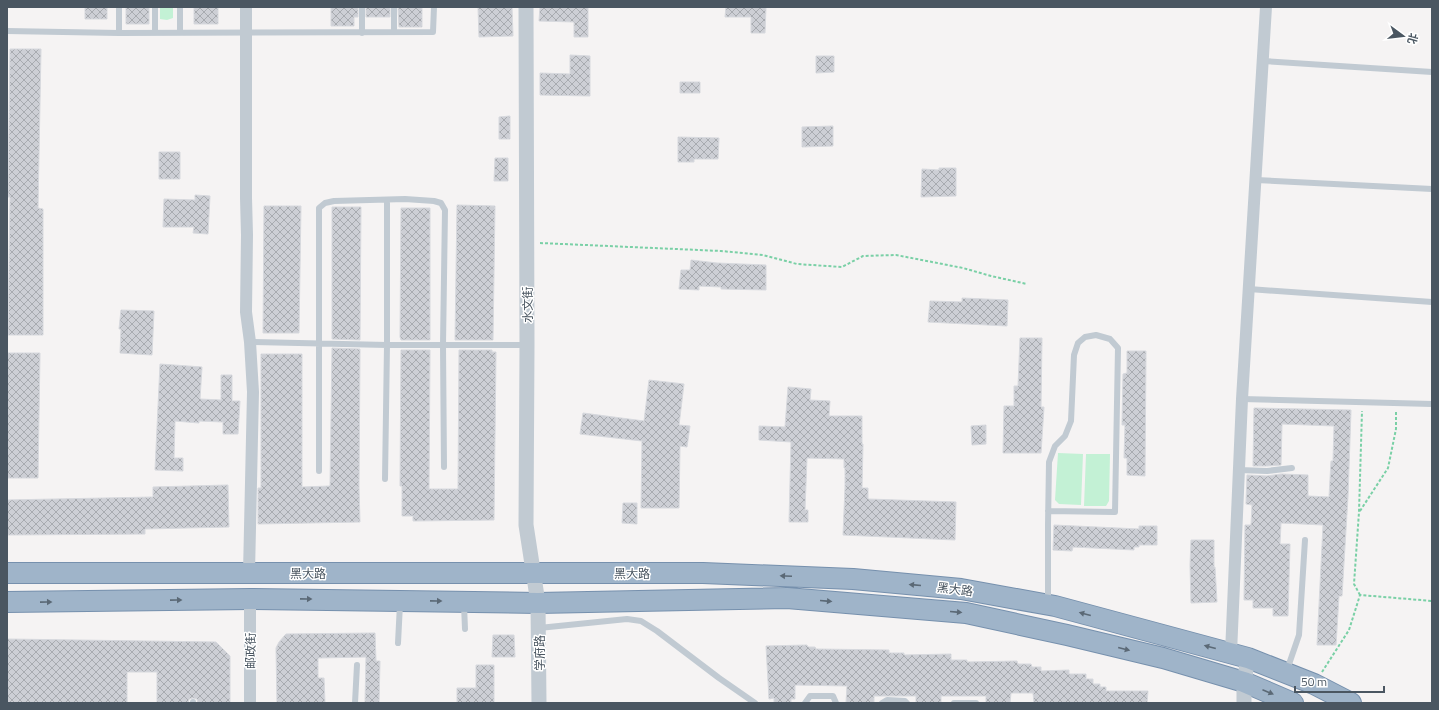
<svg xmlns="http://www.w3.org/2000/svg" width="1439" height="710" font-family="'Titillium Web','Noto Sans SC',sans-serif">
<defs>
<pattern id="building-cross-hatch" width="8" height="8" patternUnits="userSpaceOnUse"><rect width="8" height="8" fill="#cdcfd5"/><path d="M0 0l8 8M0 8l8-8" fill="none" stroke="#a8abb0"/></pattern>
</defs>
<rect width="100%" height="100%" fill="#f5f3f3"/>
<path fill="#c3f1d5" d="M160,7H173V18L167,20L160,19Z
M1058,453L1083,454L1081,505L1059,504L1055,500Z
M1086,454H1110L1109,501L1106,506H1084Z"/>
<path fill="url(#building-cross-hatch)" stroke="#d7d9de" d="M85,7H107V19H85Z
M126,7H149V24H126Z
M194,7H218V24H194Z
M331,7H358V17H354V26H331Z
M366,7H390V17H366Z
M398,7H422V27H399Z
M478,7H512L513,36L479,37Z
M540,7H588V37H574V22L539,21Z
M726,7H766L765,33H751V17H725Z
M10,49H41L38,208L43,209V335H8L10,197H8Z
M570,55L590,56V96L540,95V73L570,74Z
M816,56H834V72L816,73Z
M680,82H700V93H680Z
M510,116V139H499V117Z
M833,126V146L802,147V127Z
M678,137L719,138L718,159H694V162H678Z
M159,152H180V179H159Z
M495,158H508V181H494Z
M939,168H956V196L921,197L922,169L939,170Z
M195,195L210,196L208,234L193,233L194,227H163L164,199L195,200Z
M457,205L495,206L493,340H455Z
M264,206H301L299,333H263Z
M332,207H361L360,340L332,339Z
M401,208H430V340H401L400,337Z
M691,260L717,263L766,265V290L721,289V287L699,286V290L679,289L681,270H690Z
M962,298L1008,300L1007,326L928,322L930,301L962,302Z
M121,310L154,311L152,355L120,353L121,329H119Z
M1020,338H1042L1041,407H1044L1041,453H1003L1004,406H1014V386H1018Z
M332,348L360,349L359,486L360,522L258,524V488H261V354H302V487L330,486Z
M401,350H430L429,489H458L459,350H492V352H496L494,520L413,521V516H402V486H400Z
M1127,351H1146L1145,476L1127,475V458H1124L1125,425H1122L1123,374L1127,373Z
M7,353H40L38,478H7Z
M160,364L202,367L200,399L221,400V375H232V401H240L238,434H223V422L199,421V423L175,421L174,458H183V471L155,470Z
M649,380L684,384L679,425L690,426L687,447L680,446L679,508H641L642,441L580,434L583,413L644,421Z
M788,387L811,389L810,400L830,401L829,416H862V444H863L862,488H868V499L956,502L955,540L843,535L845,487V468H844V459L807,458L805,510H808V522H789L791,442L759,440V426L785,427Z
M1254,408L1351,410L1348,497L1342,596H1339L1336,645H1317L1323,525L1281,523L1280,544H1290L1288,616H1273V608H1253V600H1244L1245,525H1251L1252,505L1246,504L1247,475L1267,476L1281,474L1308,475V496L1329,497L1331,461H1333L1334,426L1282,424L1281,465L1267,466H1253Z
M986,425V444L972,445L971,426Z
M228,485L229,527L145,529V534L7,535V500L153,497V487Z
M623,503H637V524L622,523Z
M1054,525L1139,529V526H1157V545H1139V547H1134V550L1073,547L1072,551L1053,550Z
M1191,540H1214V567H1215L1217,602L1191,603L1190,565Z
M375,633L376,661H380L379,703H365L366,657L318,658V678H324L325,703H277L276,648L279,642L286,634Z
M493,635H514L515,657H492Z
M7,639L216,642L230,656V703H198L197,699L193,698L189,699L188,703H157V672H127V703H7Z
M807,645L808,647H815L816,649L889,650V653H904V655L951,654V660H967V662L1017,661L1018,664H1031L1032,667H1041V671L1069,670V674H1086V679H1093V684H1100V687H1106V691H1148L1147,703H1034L1033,693H1011L1010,703H986V696H941V703H916V696H874V703H846L847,686L795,685V699H791V703H774V698L769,699L766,646Z
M476,665H494V703H457V688H476Z"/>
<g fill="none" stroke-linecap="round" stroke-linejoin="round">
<g stroke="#7690ad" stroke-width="22">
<path id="trunk" d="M7,573H703L853,579L961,589L1055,606L1248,658L1314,684L1351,703
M7,602L250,599L538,603L787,598L966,613L1067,635L1163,658L1244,682L1293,703"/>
</g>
<path stroke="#7ad0a6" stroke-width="2" stroke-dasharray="3 2" stroke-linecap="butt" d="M540,243L721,251L763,255L797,264L842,267L863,256L896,255L963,268L991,276L1027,284
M1360,511L1388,468L1396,429V411
M1360,595L1354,584L1359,512L1362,411
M1322,672L1349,630L1360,595L1432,601"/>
<path stroke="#c1cad2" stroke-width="6" d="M119,7V33
M180,7V33
M7,31L119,33L433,32L434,7
M394,32V7
M155,33V7
M362,33V7
M1263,61L1432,72
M1256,180L1432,189
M1249,289L1432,302
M250,342L387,345H527
M1242,399L1432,404
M1239,470L1267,471L1292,468
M319,471V208L325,203L334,201L405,199L434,201L441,203L445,210L443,345L444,467
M385,479L387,345V200
M1048,511L1115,512L1118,348L1110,339L1096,335L1085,337L1078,343L1074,355L1071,421L1065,436L1055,446L1049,462L1048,525V603
M464,605L465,629
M539,628L627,619L641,621L657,631L719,678L755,703
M398,643L400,604
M1287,670L1299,635L1305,540
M193,703V702
M355,703L357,665
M805,703L810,696H833L836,703
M882,703L887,700L905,701L907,703
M954,703H976"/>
<path stroke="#c1cad2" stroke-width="12" d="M246,7V198L247,235L246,312L250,342L253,392L249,573
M250,599V703
M1231,653L1242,399L1266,7"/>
<path stroke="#c1cad2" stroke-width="15" d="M526,7L527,345L526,525L538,603L539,703
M1244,703V682L1248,658"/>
<use href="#trunk" stroke="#9fb4c9" stroke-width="20"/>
</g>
<defs><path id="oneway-solid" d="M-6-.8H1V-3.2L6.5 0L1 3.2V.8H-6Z"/></defs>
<g fill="#5b6976">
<use href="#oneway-solid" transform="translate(786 576) rotate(-177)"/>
<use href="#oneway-solid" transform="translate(915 585) rotate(-175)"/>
<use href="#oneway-solid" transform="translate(306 599) rotate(1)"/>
<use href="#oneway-solid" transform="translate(176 600) rotate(-1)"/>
<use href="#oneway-solid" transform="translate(436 601) rotate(1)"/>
<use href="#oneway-solid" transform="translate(826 601) rotate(5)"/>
<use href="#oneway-solid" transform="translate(46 602) rotate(-1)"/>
<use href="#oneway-solid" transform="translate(956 612) rotate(5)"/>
<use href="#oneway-solid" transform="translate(1085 614) rotate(-165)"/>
<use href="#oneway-solid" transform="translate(1210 647) rotate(-165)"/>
<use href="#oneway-solid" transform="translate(1124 649) rotate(14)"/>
<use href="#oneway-solid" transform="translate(1268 692) rotate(23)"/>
</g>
<g text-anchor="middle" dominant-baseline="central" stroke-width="3" stroke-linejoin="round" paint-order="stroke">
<g font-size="12" fill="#4a5661" stroke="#fff">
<text transform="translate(527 305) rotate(-90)">水文街</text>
<text x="308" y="573">黑大路</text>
<text x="632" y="573">黑大路</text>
<text transform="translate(955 589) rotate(7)">黑大路</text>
<text transform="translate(250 651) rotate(-90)">邮政街</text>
<text transform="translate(539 653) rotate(-90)">学府路</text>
</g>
</g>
<rect width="1439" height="710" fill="none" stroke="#4a5661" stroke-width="16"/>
<g transform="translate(1403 36) rotate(105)" stroke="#ffffff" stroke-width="3" paint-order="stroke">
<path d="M0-3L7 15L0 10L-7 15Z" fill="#4a5661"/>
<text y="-6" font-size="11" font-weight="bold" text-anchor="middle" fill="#4a5661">北</text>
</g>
<path d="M1295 686v6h89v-6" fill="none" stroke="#4a5661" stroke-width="2"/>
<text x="1301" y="686" font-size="12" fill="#4a5661" stroke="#ffffff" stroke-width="3" paint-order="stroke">50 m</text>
</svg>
